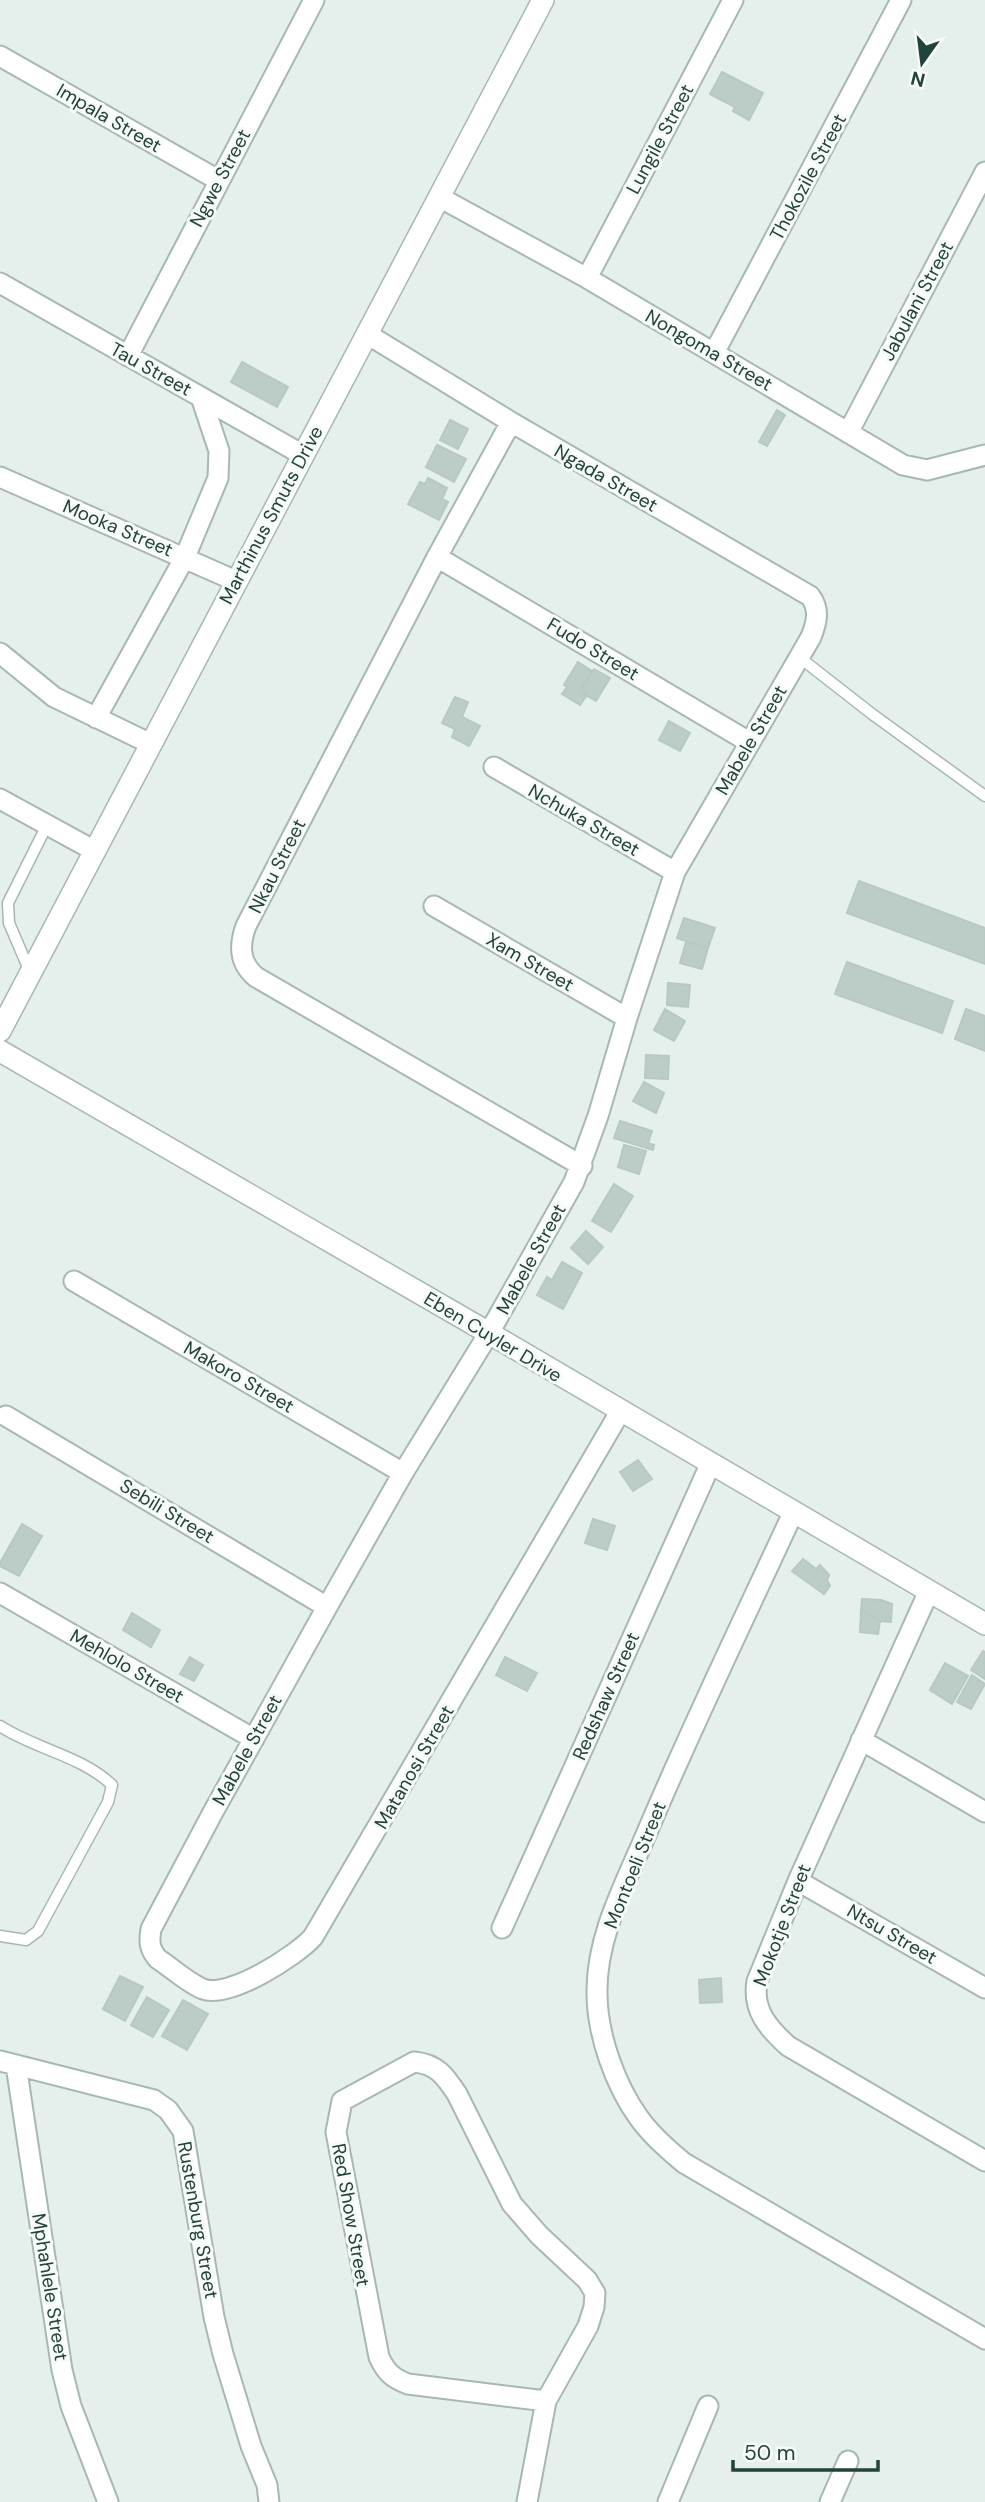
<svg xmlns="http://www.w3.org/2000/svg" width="985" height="2502" font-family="'DM Sans',sans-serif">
<rect width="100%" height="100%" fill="#e5efeb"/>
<path fill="#bccdc7" stroke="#b6c9c2" stroke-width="2" d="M722,72L763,93L749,120L733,111L735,107L710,94Z
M242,362L288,387L277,407L231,382Z
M777,410L785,415L767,446L759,442Z
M450,420L468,429L458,449L440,440Z
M437,445L466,459L454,482L426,467Z
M428,478L447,488L442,499L448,502L439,520L408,504L420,482L425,484Z
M578,662L592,671L580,692L587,695L580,705L562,694L567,687L564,685Z
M594,669L610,678L596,701L580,692Z
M455,697L468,702L462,717L480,726L469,746L452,737L455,729L442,723Z
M669,721L690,733L680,751L659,740Z
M859,881L985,928V964L847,913Z
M684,918L715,928L708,948L677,938Z
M686,942L708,948L702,969L680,963Z
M847,962L953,1001L942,1033L835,994Z
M668,983L690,985L688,1007L667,1005Z
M665,1009L685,1021L674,1041L654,1030Z
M966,1009L985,1016V1051L955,1039Z
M646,1055L669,1056L668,1079L645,1078Z
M644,1082L664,1093L656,1113L633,1101Z
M620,1121L652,1131L648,1143L654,1145L653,1150L614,1138Z
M624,1145L646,1151L639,1174L618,1167Z
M614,1184L633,1196L611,1232L592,1221Z
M586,1231L603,1247L588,1264L571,1248Z
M562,1262L582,1273L563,1309L537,1295L547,1277L552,1280Z
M638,1460L652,1479L633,1491L620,1472Z
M593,1519L615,1526L607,1550L585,1543Z
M22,1524L42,1536L19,1576L0,1566V1563Z
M803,1559L816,1569L820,1565L829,1575L827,1580L830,1586L824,1594L792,1571Z
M862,1599L881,1600L892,1604L891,1622L880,1621L861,1610Z
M861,1610L880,1621L878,1634L860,1632Z
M132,1613L160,1630L151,1647L123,1630Z
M983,1651L985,1652V1679L971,1670Z
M190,1657L203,1665L194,1681L180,1674Z
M505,1657L537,1673L527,1691L496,1675Z
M945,1663L968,1676L952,1704L930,1690Z
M972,1675L985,1684L971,1709L957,1702Z
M120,1976L143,1987L125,2021L103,2009Z
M721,1978L722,2002L700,2003L699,1980Z
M147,1997L169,2010L153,2037L131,2025Z
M183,2000L208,2014L187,2050L162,2036Z"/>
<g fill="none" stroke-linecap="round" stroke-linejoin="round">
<g stroke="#a7b8b3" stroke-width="13">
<path id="service" d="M799,657L872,714L985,796
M30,972L9,923L8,903L47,825
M0,1726C35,1749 82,1756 112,1785L108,1802L38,1931L26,1940L0,1936"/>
</g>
<g stroke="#a7b8b3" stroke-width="23">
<path id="minor" d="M0,56L218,180
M439,197L587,278L903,465L927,470L985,455
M587,278L733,0
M0,283L303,455
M367,334L511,422L810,596C820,609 817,622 811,637L675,872L627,1018L598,1116L574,1182L489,1333L403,1473L327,1607L212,1814L151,1929C149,1941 149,1949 158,1959C172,1968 188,1983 203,1989C229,1999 296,1956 313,1937L620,1412
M714,353L901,0
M128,356L314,0
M511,422L437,557L246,926C239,945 239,963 256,977L582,1166
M849,431L985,172
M0,477L236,581
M437,557L749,742
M0,653L54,697L151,744
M96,718L185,557L218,478L219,451L201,397
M494,767L675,872
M0,799L95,851
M434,906L627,1018
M74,1281L403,1473
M6,1416L327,1607
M793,1513C743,1621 691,1728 645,1837C624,1886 596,1938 597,1993C597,2034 615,2085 639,2118C651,2135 667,2149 684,2163L985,2339
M929,1591L798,1881L757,1981C752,2010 768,2028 788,2046L985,2161
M0,1593L254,1739
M861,1740L985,1812
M798,1881L985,1988
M502,1928L710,1465
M0,2061L154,2100L168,2110L183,2131L214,2317L223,2354L251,2446L267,2485L269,2502
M16,2065L62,2370L71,2406L108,2502
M527,2502L546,2401L588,2326L594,2307L595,2293L587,2280L539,2235L512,2204L457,2094C445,2076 437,2064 414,2062L342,2101L336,2132L379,2357C386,2372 392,2378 408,2384L546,2401
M668,2502L708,2406
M830,2502L848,2461"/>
</g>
<g stroke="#a7b8b3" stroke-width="24">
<path id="tertiary" d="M0,1031L543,0
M0,1051L489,1333L985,1624"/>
</g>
<use href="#service" stroke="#fff" stroke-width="10"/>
<use href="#minor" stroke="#fff" stroke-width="19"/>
<use href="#tertiary" stroke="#fff" stroke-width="21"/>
</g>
<g text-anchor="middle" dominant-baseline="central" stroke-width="6" stroke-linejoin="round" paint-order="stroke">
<g font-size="19" fill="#22423b" stroke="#f6fbf8">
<text transform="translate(109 118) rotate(30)">Impala Street</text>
<text transform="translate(660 139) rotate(-62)">Lungile Street</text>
<text transform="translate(808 177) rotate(-62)">Thokozile Street</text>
<text transform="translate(220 178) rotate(-62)">Ngwe Street</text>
<text transform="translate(917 301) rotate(-62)">Jabulani Street</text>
<text transform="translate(709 350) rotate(30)">Nongoma Street</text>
<text transform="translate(151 369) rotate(29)">Tau Street</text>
<text transform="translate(606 478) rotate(30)">Ngada Street</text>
<text transform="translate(271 515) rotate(-62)">Marthinus Smuts Drive</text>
<text transform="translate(118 528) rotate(23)">Mooka Street</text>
<text transform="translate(593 649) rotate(31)">Fudo Street</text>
<text transform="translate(751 740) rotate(-60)">Mabele Street</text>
<text transform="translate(584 820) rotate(30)">Nchuka Street</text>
<text transform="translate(277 866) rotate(-63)">Nkau Street</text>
<text transform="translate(530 962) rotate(30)">Xam Street</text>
<text transform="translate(531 1259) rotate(-61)">Mabele Street</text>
<text transform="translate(493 1337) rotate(31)">Eben Cuyler Drive</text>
<text transform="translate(239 1377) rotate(30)">Makoro Street</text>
<text transform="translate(167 1511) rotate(31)">Sebili Street</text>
<text transform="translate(127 1666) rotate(30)">Mehlolo Street</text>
<text transform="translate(606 1696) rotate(-66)">Redshaw Street</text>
<text transform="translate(247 1750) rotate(-61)">Mabele Street</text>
<text transform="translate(414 1767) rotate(-60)">Matanosi Street</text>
<text transform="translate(635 1865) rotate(-68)">Montoeli Street</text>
<text transform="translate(782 1925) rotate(-69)">Mokotje Street</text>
<text transform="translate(892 1934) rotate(30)">Ntsu Street</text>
<text transform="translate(351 2215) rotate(80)">Red Show Street</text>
<text transform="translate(198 2220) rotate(80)">Rustenburg Street</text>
<text transform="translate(50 2287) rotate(81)">Mphahlele Street</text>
</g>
</g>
<g transform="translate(922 63) rotate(194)" stroke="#f6fbf8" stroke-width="5" paint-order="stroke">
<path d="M0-5L12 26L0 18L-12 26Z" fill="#22423b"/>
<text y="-10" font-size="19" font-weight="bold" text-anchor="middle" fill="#22423b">N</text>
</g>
<path d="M733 2460v10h145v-10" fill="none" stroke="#22423b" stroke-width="3.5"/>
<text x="744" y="2460" font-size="21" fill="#22423b" stroke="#f6fbf8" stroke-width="5" paint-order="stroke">50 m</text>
</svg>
